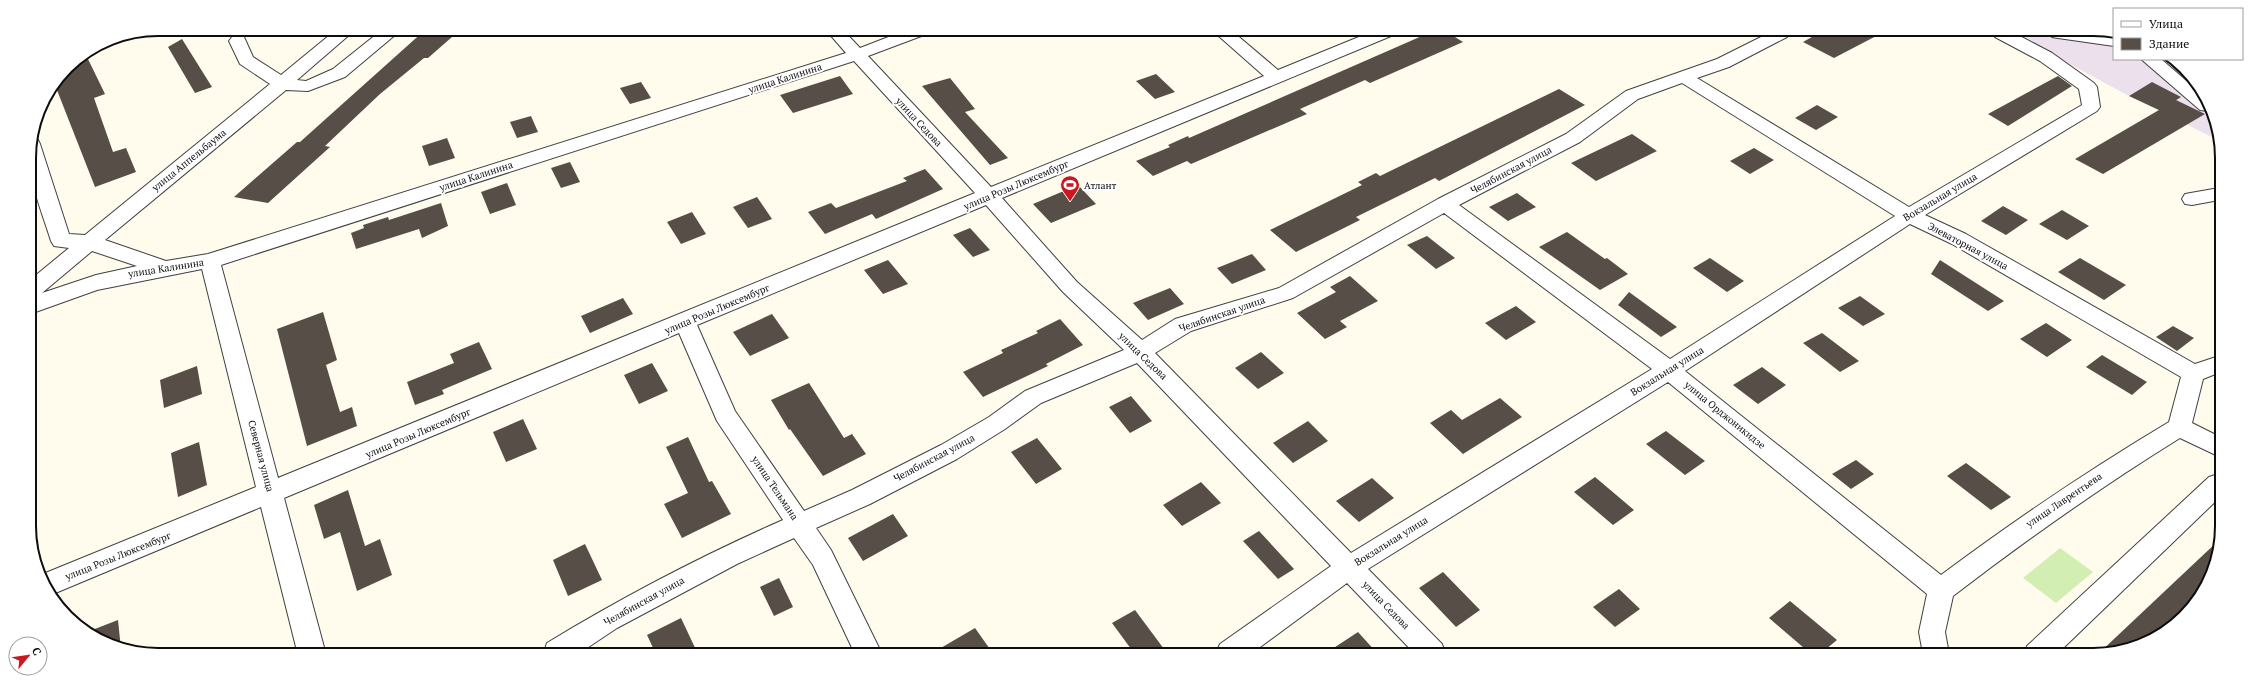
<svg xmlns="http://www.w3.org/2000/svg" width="2251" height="684" font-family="'PT Serif',serif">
<rect width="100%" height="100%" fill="#fffbed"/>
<path fill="#ece0ed" d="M2012,33H2114V59H2173L2190,73L2220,133V141L2129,96Z"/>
<path fill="#d2eeb3" d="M2060,548L2093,572L2056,603L2023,578Z"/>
<path fill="#574e48" d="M425,30H460L428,58H424L380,94L325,146L330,147L268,203L234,197L297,142H300Z
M1431,32H1447L1463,42L1370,83L1365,80L1300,109L1307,114L1191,164L1187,161L1153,176L1136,161L1170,147L1168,145L1188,136L1189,138Z
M1819,33H1882L1834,58L1803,42Z
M182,39L212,87L195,93L168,47Z
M87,57L105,94L94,98L113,152L126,148L136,172L95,187L55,85L67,67Z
M1156,74L1175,92L1155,99L1136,81Z
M840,76L853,94L793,113L780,95Z
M2058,76L2072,86L2008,126L1988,114Z
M950,78L975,109L965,112L1008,158L990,165L922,86Z
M641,82L651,98L630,104L620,88Z
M2152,82L2181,97L2167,106L2176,100L2205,114L2103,174L2075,159L2159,110L2129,96Z
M1559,89L1585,105L1439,181L1435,178L1356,217L1360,220L1296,252L1270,230L1362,185L1358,182L1376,173L1380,176Z
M1817,105L1838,117L1816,130L1795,118Z
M531,116L538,132L517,138L510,122Z
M1632,134L1657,151L1596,181L1571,163Z
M447,138L455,158L429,166L422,146Z
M1754,148L1774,160L1750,174L1730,161Z
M570,162L580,182L561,188L551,168Z
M925,169L943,189L876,219L872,214L825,234L808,212L831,203L836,208L907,181L903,178Z
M507,183L516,205L490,214L481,192Z
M1078,185L1096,204L1051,223L1033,204Z
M1517,193L1536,207L1508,221L1489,207Z
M757,197L772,219L748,228L733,207Z
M441,203L448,226L422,238L419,229L356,249L351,233L364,228L363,225L388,217L389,220Z
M2003,206L2028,220L2006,235L1981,221Z
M2062,210L2089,226L2067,240L2039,224Z
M692,212L706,234L681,244L667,222Z
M970,228L990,250L973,257L953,235Z
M1567,232L1605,259L1607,258L1628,274L1600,290L1539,247Z
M1427,236L1455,258L1436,269L1407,245Z
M1252,254L1266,270L1232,284L1217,268Z
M1710,258L1744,281L1727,292L1693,268Z
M2080,258L2126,285L2104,300L2058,272Z
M888,260L908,284L883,294L864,270Z
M1940,260L2004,301L1988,311L1931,274Z
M1350,276L1378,301L1340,321L1347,327L1325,339L1297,313L1336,292L1330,287Z
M1170,288L1184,304L1148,320L1133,303Z
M1629,292L1677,327L1661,337L1618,305Z
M1860,296L1885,314L1863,326L1838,308Z
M623,298L633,314L590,333L581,316Z
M1516,306L1536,322L1506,340L1485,323Z
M323,312L337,360L326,365L340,412L352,407L357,426L307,446L277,329Z
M772,314L789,338L750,356L733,332Z
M1060,319L1083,345L1046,364L1048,366L983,397L963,372L1003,353L1001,350L1038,333L1036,331Z
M2046,323L2072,340L2047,357L2020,339Z
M2173,326L2194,338L2177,351L2156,337Z
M1822,333L1859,361L1840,372L1803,343Z
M479,342L492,369L442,390L444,394L415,405L407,382L454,363L450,354Z
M1261,352L1284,373L1258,389L1235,368Z
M2102,355L2147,382L2132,395L2086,367Z
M652,363L668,391L639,404L624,375Z
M197,366L202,394L164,408L160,380Z
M1762,367L1786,385L1758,404L1733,385Z
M809,383L844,438L852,434L866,454L823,476L790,429L789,430L771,400Z
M1131,396L1152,421L1130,433L1109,407Z
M1500,398L1522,417L1463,454L1430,423L1451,410L1462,420Z
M523,419L537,449L506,462L493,432Z
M1308,421L1328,441L1293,463L1273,443Z
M1666,431L1705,461L1685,475L1646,444Z
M688,437L709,482L712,481L731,514L682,538L664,504L688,493L666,447Z
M1037,438L1062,469L1036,484L1011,452Z
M199,442L207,485L178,497L171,453Z
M1856,460L1874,474L1851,489L1832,474Z
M1966,463L1981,474L2011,497L1991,510L1947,476Z
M1595,477L1634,510L1613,525L1574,492Z
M1372,478L1394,498L1359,522L1336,501Z
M1201,482L1221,503L1182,526L1163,505Z
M348,490L365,546L380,539L392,575L357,591L340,532L324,539L314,505Z
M893,514L908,536L863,561L848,538Z
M1259,531L1294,569L1278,579L1243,541Z
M2218,541V559L2200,597L2172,628L2134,648L2097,655Z
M585,544L602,580L568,596L553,560Z
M1443,572L1480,610L1456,627L1419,588Z
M779,578L793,607L774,616L760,587Z
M1619,589L1640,609L1615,627L1593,607Z
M1790,601L1837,640L1820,654H1811L1769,618Z
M1135,610L1167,653H1134L1112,623Z
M681,618L697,652H655L647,635Z
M118,620L121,649L94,638L87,632Z
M975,628L992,652H934Z
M1358,632L1377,653H1326Z"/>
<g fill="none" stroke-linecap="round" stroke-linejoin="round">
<g stroke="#404040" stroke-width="2">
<path id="minor" d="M337,29H356L297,80L306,81L333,69L383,29L401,30L345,77L308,91L286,90L105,240L166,261L208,254L846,53L826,30L844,31L860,48L904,31H926L924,35L868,56L991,187L1264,76L1213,31H1232L1278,70L1371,32H1393L1391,36L1002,198L1077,282L1142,340L1175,319L1279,288L1438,199L1566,134L1626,91L1717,59L1769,33H1789L1787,37L1729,67L1697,78L1909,207L2082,105L2079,89L2040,61L1995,37L1993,33H2014L2052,53L2094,83L2097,87L2100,107L2097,111L1925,215L1966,234L2195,364L2219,356L2218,373L2203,379L2192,423L2218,436V456L2180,438C2101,487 2026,540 1953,596L1945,632L1949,654H1923L1919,632L1927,594L1668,382L1368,569L1442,644L1445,653H1414L1347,583L1252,653H1216L1220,644L1331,566L1137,363L1041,403L1005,429L957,459L870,504L816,528L831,550L881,652H854L813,565L794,538L737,564L617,628L581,652H544L547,643C623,597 701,556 783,520L717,421L679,333L284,498L325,651H297L261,507L53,594L43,574L256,487L202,269L97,290L30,314V280L69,248L54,246L51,241C41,208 24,173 32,138L38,140L40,144L69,234L85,235L270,84L240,64L229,41L232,37H244L253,57L281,75ZM854,61L975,193L278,478L221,265ZM1682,83L1895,216L1670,359L1459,205L1580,142L1638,99ZM986,205L1063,292L1124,350L1025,391L989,417L941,445L852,490L804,511L735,411L697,325ZM1444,213L1652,369L1351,553L1155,353L1191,331L1293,298ZM1910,224L1952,244L2181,377L2169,422C2090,469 2015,520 1941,575L1685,371ZM92,251L137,266L96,275L42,293Z
M2050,33H2096L2114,36V46L2058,38L2052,37Z
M2141,59H2161L2198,91L2208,111L2200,110Z
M2219,188V200L2192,205L2185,204L2182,199L2185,194Z
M2218,474V499L2056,655H2024L2027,646L2209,477Z"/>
</g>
<use href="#minor" fill="#fff" fill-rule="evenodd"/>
</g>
<defs>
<g id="stadium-pin" transform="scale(1)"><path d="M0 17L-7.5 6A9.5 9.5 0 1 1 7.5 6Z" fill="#cc1720" stroke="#fff"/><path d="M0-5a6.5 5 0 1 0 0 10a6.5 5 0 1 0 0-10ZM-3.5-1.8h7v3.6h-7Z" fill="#fff"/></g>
</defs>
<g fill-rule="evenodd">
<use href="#stadium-pin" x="1070" y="185"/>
</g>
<g text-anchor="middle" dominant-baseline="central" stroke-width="4" stroke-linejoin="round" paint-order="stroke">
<g font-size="10" fill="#0d0d0d" stroke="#fff">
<text transform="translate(785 78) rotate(-18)">улица Калинина</text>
<text transform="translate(919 122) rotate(47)">улица Седова</text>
<text transform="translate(189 160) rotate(-39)">улица Аппельбаума</text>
<text transform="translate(1511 170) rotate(-28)">Челябинская улица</text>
<text transform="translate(476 176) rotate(-18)">улица Калинина</text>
<text transform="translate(1016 185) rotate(-23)">улица Розы Люксембург</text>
<text transform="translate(1940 197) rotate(-31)">Вокзальная улица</text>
<text transform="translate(1968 246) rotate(28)">Элеваторная улица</text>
<text transform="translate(166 268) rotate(-9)">улица Калинина</text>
<text transform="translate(717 309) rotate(-23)">улица Розы Люксембург</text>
<text transform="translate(1222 314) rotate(-19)">Челябинская улица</text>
<text transform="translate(1143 356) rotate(44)">улица Седова</text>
<text transform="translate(1667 371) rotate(-32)">Вокзальная улица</text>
<text transform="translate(1725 415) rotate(39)">улица Орджоникидзе</text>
<text transform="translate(418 433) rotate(-23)">улица Розы Люксембург</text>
<text transform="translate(261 456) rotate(75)">Северная улица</text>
<text transform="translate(934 458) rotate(-28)">Челябинская улица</text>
<text transform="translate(775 488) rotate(56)">улица Тельмана</text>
<text transform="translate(2064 500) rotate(-34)">улица Лаврентьева</text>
<text transform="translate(1391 541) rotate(-32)">Вокзальная улица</text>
<text transform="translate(118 556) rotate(-22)">улица Розы Люксембург</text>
<text transform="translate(644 601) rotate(-29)">Челябинская улица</text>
<text transform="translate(1386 605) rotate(46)">улица Седова</text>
</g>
<g font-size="10" fill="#0d0d0d" stroke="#fff" text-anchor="start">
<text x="1084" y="185">Атлант</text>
</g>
</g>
<path d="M0 0H2251V684H0ZM158 36H2093A122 122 0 0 1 2215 158V526A122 122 0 0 1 2093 648H158A122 122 0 0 1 36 526V158A122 122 0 0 1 158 36Z" fill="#fff" fill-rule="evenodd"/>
<path fill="none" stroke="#0d0d0d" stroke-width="2" d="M158 36H2093A122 122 0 0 1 2215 158V526A122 122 0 0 1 2093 648H158A122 122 0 0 1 36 526V158A122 122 0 0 1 158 36Z"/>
<rect x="2113" y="8" width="130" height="52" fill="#ffffff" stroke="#9e9e9e"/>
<rect x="2121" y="21" width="20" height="6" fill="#ffffff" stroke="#9e9e9e"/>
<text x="2149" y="28" font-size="12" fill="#0d0d0d">Улица</text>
<rect x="2121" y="38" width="20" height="12" fill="#574e48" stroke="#9e9e9e"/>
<text x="2149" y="48" font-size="12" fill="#0d0d0d">Здание</text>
<g transform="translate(28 656) rotate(61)"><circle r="19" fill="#ffffff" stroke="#9e9e9e"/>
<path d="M0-3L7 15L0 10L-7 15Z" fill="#cc1720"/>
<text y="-6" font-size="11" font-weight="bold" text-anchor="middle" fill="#0d0d0d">С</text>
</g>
</svg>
